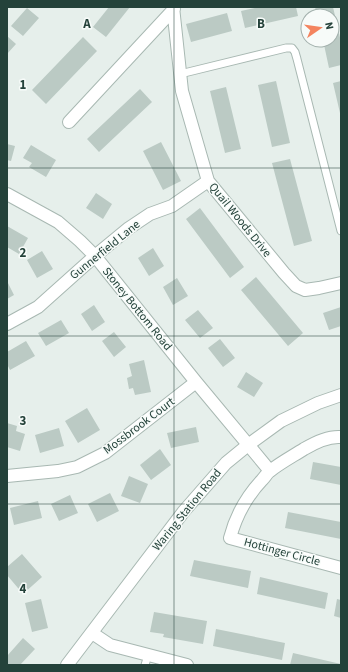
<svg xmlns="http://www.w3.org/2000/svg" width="348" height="672" font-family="'Source Sans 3',sans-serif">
<rect width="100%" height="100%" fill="#e6efeb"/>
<path fill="#bbcac4" d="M109,7H130L106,37L93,27Z
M260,7H296L298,16L245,28L241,11Z
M315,7H333L341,42V65L329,68L323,40H332V16H317Z
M27,8L39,18L23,36L11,26Z
M227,13L232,31L191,42L186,24Z
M7,36L16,44L7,54Z
M83,37L97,51L46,104L32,90Z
M276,81L290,143L272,147L258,85Z
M341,81V113H340L333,83Z
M226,87L241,149L225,153L210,91Z
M140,89L152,102L99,152L87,139Z
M161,142L181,181L163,190L143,151Z
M7,144L15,146L11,161L7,160Z
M31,145L56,160L46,177L29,167L32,163L23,158Z
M290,159L312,241L294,246L272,163Z
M96,193L112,204L103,219L86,208Z
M200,208L244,267L230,278L186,219Z
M7,226L28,238L19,254L7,247Z
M153,248L164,266L149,276L138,258Z
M42,251L53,269L37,278L27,260Z
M256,277L303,333L288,346L241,290Z
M177,278L188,296L173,305L163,287Z
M7,281L14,295L7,299Z
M94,305L105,322L92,331L81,314Z
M341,307V326L329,330L323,313Z
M198,310L213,328L200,338L185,320Z
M61,320L69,333L46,346L38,333Z
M114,332L126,347L114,357L102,341Z
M220,339L235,358L223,367L208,348Z
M26,341L35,356L10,370L7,364V352Z
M144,360L151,392L135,395L133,388L129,389L127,378L132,376L129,364Z
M246,372L263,383L254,397L237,387Z
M87,408L100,430L78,443L65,421Z
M7,423L17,426L16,431L25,434L20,451L7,447Z
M196,427L199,442L171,448L167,433Z
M59,428L64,446L40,453L35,435Z
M160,449L171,465L151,480L140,465Z
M313,462L341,467V485L310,479Z
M129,476L148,484L140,503L121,496Z
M110,493L119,511L97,522L88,504Z
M70,495L78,513L59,521L51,504Z
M38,501L42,518L14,525L10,508Z
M288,512L341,522V539L285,528Z
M22,554L42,577L23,594L7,575V567Z
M194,560L251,571L248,588L190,576Z
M260,577L328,593L325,609L257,594Z
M41,599L48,628L32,632L25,603Z
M337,599L341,600V618L334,616Z
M154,612L207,621L203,644L163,637L164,634L150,632Z
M216,629L285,643L282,660L213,646Z
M23,638L35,649L20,665H7V656Z
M293,653L341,664V665H290Z"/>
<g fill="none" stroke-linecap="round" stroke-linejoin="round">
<g stroke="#a8b8b2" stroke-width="9">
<path id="service" d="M180,74L286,48H292L295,52L297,59L341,231
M145,665L148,655"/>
</g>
<g stroke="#a8b8b2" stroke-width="14">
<path id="minor" d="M173,7L182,91L208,181L284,273L296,286L305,290L319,288L341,283
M69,122L174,9
M7,194L58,222L80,241L95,256L196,382L270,471
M7,324L38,307L95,256L129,228L150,214L172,206L208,181
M341,437C329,436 314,443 304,449C293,456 280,463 270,471C267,473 265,477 262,480C246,497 236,515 230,538L341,568
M7,476L58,471L77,467L105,453L196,382
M92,633L110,645L187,665"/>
</g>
<g stroke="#a8b8b2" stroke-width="14">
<path id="tertiary" d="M67,665L184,511L226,463L248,445L281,421L318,403L341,395"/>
</g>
<use href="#service" stroke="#fff" stroke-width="7"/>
<use href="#minor" stroke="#fff" stroke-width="12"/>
<use href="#tertiary" stroke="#fff" stroke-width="12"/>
</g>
<path fill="none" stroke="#24423a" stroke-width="1" stroke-opacity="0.55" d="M174,7V665M7,168H341M7,336H341M7,504H341"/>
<g text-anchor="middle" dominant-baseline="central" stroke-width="3" stroke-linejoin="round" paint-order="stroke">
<g font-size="12" fill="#24423a" stroke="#f7fbf9">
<text transform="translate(240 220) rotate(51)">Quail Woods Drive</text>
<text transform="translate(105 250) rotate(-39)">Gunnerfield Lane</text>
<text transform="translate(137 309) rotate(51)">Stoney Bottom Road</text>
<text transform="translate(139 426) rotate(-37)">Mossbrook Court</text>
<text transform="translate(187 510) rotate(-51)">Waring Station Road</text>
<text transform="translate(282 552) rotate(15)">Hottinger Circle</text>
</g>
</g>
<g font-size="13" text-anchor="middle" font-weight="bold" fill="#24423a" stroke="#f7fbf9" stroke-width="3" stroke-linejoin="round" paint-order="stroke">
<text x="87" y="28">A</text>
<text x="261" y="28">B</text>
<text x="23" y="89">1</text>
<text x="23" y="257">2</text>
<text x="23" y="425">3</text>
<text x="23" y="593">4</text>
</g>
<rect width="348" height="672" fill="none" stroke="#24423a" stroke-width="16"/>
<g transform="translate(320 28) rotate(77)"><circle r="19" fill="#f7fbf9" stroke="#a3b1ad"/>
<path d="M0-3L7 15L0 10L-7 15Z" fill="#f4845f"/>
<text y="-6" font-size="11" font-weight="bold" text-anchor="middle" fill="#24423a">N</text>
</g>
</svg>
